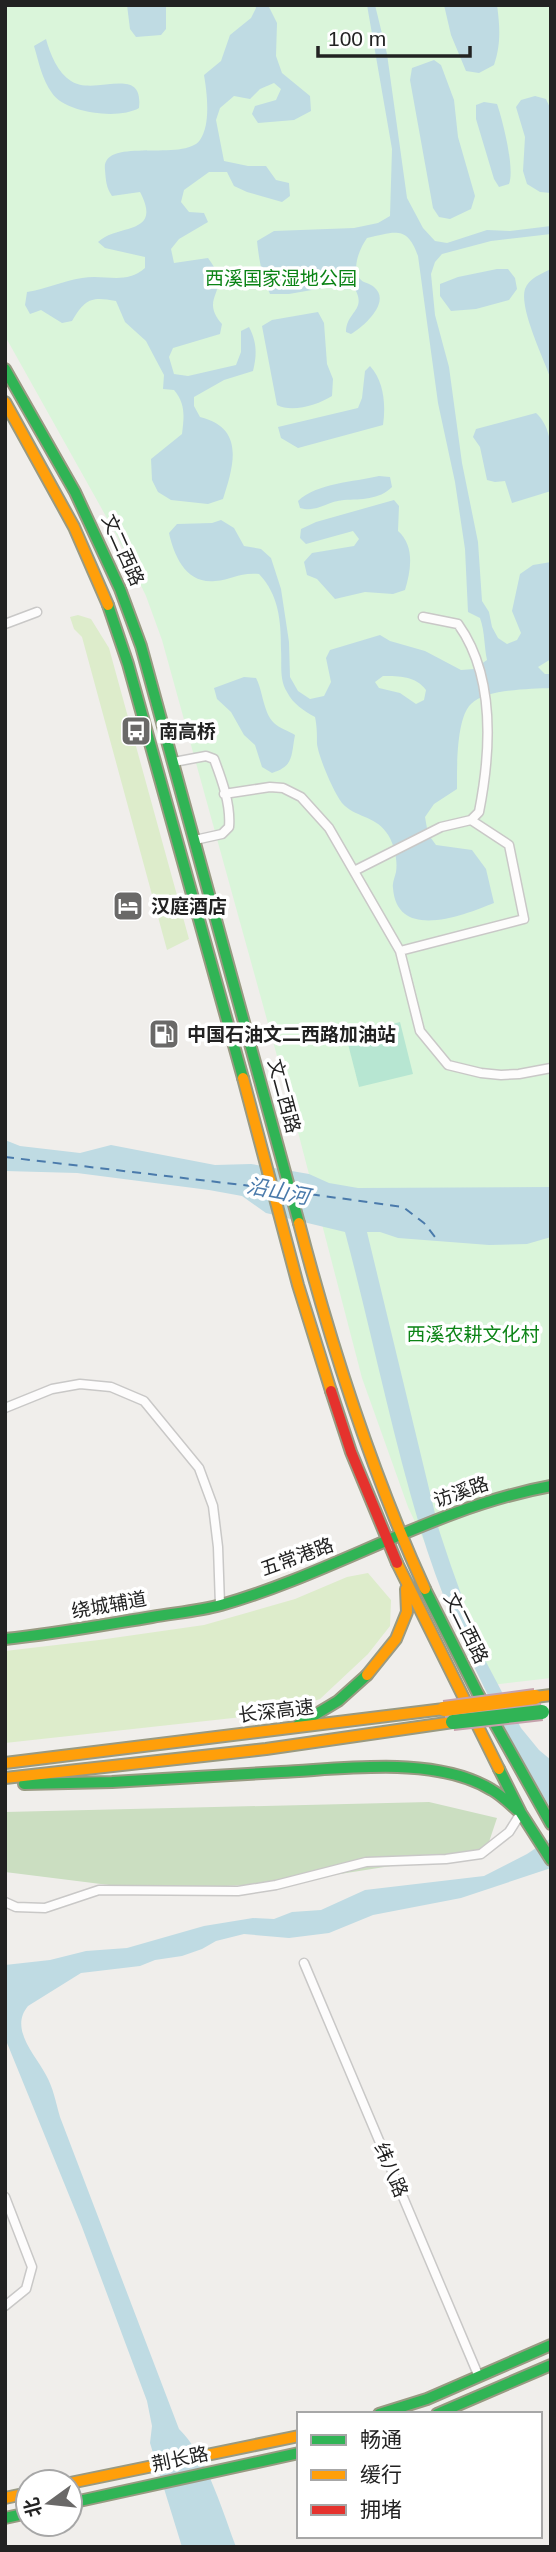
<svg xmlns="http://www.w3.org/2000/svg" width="556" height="2552" font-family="Arial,'Noto Sans SC',sans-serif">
<rect width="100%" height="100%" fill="#f0eeeb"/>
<path fill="#ddeccb" d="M78,615L91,619L109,648L189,939L167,950L82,637L74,629L70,617Z
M368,1573L391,1600L390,1626L368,1654L320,1699L278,1713L5,1743V1651L99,1640L204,1625L295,1599L347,1577Z"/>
<path fill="#cbdec1" d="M429,1802L497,1818L486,1851L283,1883L149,1890L5,1872V1812Z"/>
<path fill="#daf5da" d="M5,5H551V1678L492,1685L408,1507L362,1378L298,1132L162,640L146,596L117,536L5,336Z"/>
<path fill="#b7e6d2" d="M400,1022L413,1074L359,1087L346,1036Z"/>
<path fill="#bfdbe3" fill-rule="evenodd" d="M127,5H166V29L161,35L136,37L130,29Z
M255,5H268L277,23L276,56L282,73L310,96L311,111L294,120L258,123L252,114L255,106L276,100L281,89L274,83L260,89L250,99L234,96L220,108L216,120L224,161L248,166H266L276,180L289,183L290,196L282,202L247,192L234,186L227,172H209L184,190L181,202L189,212L204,213L208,222L179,239L171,249L174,263L208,258C235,293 197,295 222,324L220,334L173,348L169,357L174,374L188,376L236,365L241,352V331L249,327C257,342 257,355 253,371L224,380L194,397V406L200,417C245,428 234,465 223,499L208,504L171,500L158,492L152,480L151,459L182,434C184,417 186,404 174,390L163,389L164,375L156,360L146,341L125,322L116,301C91,296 85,299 72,321L62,323L41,310L30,314L25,305L27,292C46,289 63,281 82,278C105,274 126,285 145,268V257L105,248L98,242C118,223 163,236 140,192L112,196C106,187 106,181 105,170C101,135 184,163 200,140C211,124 207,93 204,75L221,61L230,35L251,18L256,8Z
M367,5H375L387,54L407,198L423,228L435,241L447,243L487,230L510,231L551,226V234L491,241L442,254L435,262L431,274L435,315L449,367L462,463L478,542L482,601L489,612L492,627L498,638L507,644L517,640L521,633L512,611L520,574L533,565L551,562V659L538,667L545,674H551V688C530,689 486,689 471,704C456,718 457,769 457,789L434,804L425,817L428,834L436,845L472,850L486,869L494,903C464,915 397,942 393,888C392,883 395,877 396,872C398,860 394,842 386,832C375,816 354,817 342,803C333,791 319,758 317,744C317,734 317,727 315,717C304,711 293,704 287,692C279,679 282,664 281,650C281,621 279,595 259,574C239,572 232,580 215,581C186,584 174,556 169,533L177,524L212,523L221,520L234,528L244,546L261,549L271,558L281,589L289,642L290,677L298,691L310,699L324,696L331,682L326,658L330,650L380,635L390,641L425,651L461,670L474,669L487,660C484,646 485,632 480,618L468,612L465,549L455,482L438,403L418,256C407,225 395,232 367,238C360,248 351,268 360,279C363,283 370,283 374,287C392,302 363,327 351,334L346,332C346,311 369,310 353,286L346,284L289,294H270C262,277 259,260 257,241L274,231L354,228L378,223L390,216L392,149ZM383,676C399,676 416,676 426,690L424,700L416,704L400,693L379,688L375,682Z
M444,5H497C500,27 501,44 494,65L479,73L466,71L451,35Z
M46,39C50,54 58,73 71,81C95,97 144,63 139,108C119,120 65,113 52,93C42,79 39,63 34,46Z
M434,60L441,65L454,100L458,137L475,196L471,209L450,219L439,217L433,208L410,80L412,68Z
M535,96L546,99L551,110V193L540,192L527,184L523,171L525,137L516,107L521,100Z
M484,102L497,104C503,121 515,169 509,184L499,187L494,179L476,119V105Z
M497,269H508L515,278L517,289L509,300L476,309L451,311L440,296V284L458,277Z
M551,269V377H550C543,357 519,308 525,289C529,278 541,274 551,269Z
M318,312L324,323L327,364L333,379L332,396C318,405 292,413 277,405L262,326L272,320Z
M370,366C384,381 386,405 383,425L298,448L281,438L278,427L358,408L362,398L365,371Z
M536,413C556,431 551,465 551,491L512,503L505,481L495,482L487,480L480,447L473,437L476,429Z
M379,476L390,477L392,487C379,500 361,499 344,500C327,501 317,513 300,508L298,501C317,483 354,482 379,476Z
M394,500L399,506L398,531C415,546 411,570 405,590L393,594L365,592L335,599L317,579L307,575L304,562L312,553L354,546L359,539L353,531L306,544L300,538L301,529L316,522Z
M244,677L256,678C263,691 263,712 274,723C279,728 289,731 295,735C291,756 294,766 272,773L262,767L255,745L244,735L231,712L217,699L214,688Z
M5,1140L20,1146L80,1153L111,1145L215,1165L251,1164L309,1174L329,1183L358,1188L551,1187V1237L527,1244L489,1245L398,1238L380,1232H367L439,1530L451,1566L484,1658L521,1728L539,1750L551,1760V1809C502,1727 457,1641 427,1550C394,1446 373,1337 345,1232L266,1213L242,1196L209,1190L77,1173L5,1171Z
M551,1838V1868L461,1898L373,1915L329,1933L289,1938L244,1934L216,1941L202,1949L182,1956L155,1960L140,1966L81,1973L28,2006C9,2029 35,2054 46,2075C53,2087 56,2103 60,2117L179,2429C206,2455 223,2512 236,2547H182L150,2443L152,2426L147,2401L82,2227L5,2038V1965L50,1960L86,1951L127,1948L204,1926L253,1918L274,1919L292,1912L321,1910L365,1890L484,1876L527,1854Z"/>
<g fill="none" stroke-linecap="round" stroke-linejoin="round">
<path stroke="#4a7aab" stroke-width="2" stroke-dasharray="9 7" stroke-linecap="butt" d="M5,1157L268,1188
M295,1192L403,1207L424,1223L439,1242"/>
<g stroke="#c9c8c7" stroke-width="11">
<path id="street" d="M5,624L37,612
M174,762L206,756L214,759C222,780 231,805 229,827L222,834L195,840
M224,794L270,787L283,788L301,797L329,828L400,951L420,1031L448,1065L481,1073L501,1075L519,1074L551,1068
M354,871L441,827L471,820L479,812C491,751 496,677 458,624L423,617
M400,951L524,919L509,845L471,820
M5,1408L52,1389L80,1384L111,1387L144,1401L199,1468L213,1506L218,1547L220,1605
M5,1902L16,1907L45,1908L99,1890L238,1891L276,1885L366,1862L446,1859L481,1854L509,1832L521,1813
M304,1963L479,2377
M5,2197L32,2267L26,2289L5,2306"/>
</g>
<g stroke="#999a82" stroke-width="14">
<path id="fast" d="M5,369L75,492L120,589L141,646L299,1223
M108,605L128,664L243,1078
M425,1589L477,1692L551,1824
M5,1639C55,1634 103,1625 152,1617C175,1613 199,1611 221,1605C334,1573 435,1507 551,1486
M298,1725L338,1701L367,1675
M499,1769L521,1813L551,1860
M281,1772C344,1769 436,1755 492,1790C501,1795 509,1803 517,1810
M24,1784L112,1782L281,1772
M379,2414L427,2399L551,2345
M437,2414L551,2365
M70,2503L299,2453
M5,2518L28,2513"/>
</g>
<g stroke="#999a82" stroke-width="14">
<path id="slow" d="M5,402L74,527L108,605
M243,1078L298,1285L331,1391
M299,1223C332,1349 371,1471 425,1589
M397,1563L499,1769
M367,1675L396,1639L407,1612L406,1589
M535,1697L551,1695
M5,1763L444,1709
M5,1778L266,1749L453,1722
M70,2483L299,2436
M5,2498L28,2493"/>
</g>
<g stroke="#999a82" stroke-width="14">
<path id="jam" d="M331,1391L351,1452L397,1563"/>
</g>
<use href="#street" stroke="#fdfcfc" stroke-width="8"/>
<use href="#fast" stroke="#30b455" stroke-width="10"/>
<use href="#slow" stroke="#ff9f0a" stroke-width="10"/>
<use href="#jam" stroke="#e5322d" stroke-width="10"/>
<g stroke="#c5a2ac" stroke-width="18" stroke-linecap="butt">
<path id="fast-bridge" d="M453,1722L542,1712"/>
</g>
<g stroke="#c5a2ac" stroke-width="18" stroke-linecap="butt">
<path id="slow-bridge" d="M444,1709L535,1697"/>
</g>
<use href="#fast-bridge" stroke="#30b455" stroke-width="14"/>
<use href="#slow-bridge" stroke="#ff9f0a" stroke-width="14"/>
</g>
<defs>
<g id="bus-square" transform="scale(1.575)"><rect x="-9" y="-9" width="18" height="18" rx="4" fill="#6a6968" stroke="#fff"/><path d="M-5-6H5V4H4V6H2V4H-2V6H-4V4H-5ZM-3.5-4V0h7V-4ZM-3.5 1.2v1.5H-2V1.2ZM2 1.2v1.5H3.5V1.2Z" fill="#fff"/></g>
<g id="hotel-square" transform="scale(1.575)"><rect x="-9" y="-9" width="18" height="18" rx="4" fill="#6a6968" stroke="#fff"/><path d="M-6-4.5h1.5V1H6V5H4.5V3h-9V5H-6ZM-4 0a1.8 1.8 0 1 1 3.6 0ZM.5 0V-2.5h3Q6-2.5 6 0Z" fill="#fff"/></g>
<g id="fuel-square" transform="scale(1.575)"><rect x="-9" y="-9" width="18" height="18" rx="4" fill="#6a6968" stroke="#fff"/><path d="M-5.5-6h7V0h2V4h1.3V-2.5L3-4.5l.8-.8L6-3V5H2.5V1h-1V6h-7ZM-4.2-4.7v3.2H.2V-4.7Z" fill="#fff"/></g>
</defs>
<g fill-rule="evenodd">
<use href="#bus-square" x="136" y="731"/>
<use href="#hotel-square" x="128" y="906"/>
<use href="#fuel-square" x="164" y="1034"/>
</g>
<g text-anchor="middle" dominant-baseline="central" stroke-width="7" stroke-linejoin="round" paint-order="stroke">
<g font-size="19" fill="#0c8416" stroke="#fff">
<text x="281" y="278">西溪国家湿地公园</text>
<text x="473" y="1334">西溪农耕文化村</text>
</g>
<g font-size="19" fill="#222" stroke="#fff">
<text transform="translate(123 550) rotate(66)">文二西路</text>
<text transform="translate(284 1096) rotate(75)">文二西路</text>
<text transform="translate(461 1492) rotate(-19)">访溪路</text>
<text transform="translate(297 1557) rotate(-20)">五常港路</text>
<text transform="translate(109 1605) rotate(-10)">绕城辅道</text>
<text transform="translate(466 1628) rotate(64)">文二西路</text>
<text transform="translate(276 1711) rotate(-7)">长深高速</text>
<text transform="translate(391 2170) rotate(67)">纬八路</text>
<text transform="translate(180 2459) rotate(-12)">荆长路</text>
</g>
<g font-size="19" font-weight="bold" fill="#222" stroke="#fff" text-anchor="start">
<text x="159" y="731">南高桥</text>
<text x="151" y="906">汉庭酒店</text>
<text x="187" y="1034">中国石油文二西路加油站</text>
</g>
<g font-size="21" font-style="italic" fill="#4a7aab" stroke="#fff">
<text transform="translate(278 1191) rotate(11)">沿山河</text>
</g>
</g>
<rect width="556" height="2552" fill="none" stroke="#222222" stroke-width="14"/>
<rect x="297" y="2412" width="245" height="126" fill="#ffffff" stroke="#a7a7a7" stroke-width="2"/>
<rect x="311" y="2435" width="35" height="10" fill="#30b455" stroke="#a7a7a7" stroke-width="2"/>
<text x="360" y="2447" font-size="21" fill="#222222">畅通</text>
<rect x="311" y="2470" width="35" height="10" fill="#ff9f0a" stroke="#a7a7a7" stroke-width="2"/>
<text x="360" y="2482" font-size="21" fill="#222222">缓行</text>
<rect x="311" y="2505" width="35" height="10" fill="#e5322d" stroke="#a7a7a7" stroke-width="2"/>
<text x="360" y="2517" font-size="21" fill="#222222">拥堵</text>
<g transform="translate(49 2503) rotate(255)"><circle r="33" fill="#ffffff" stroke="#a7a7a7" stroke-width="2"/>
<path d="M0-5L12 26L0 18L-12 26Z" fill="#6a6968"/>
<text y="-10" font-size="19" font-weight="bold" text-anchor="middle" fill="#222222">北</text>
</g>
<path d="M318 46v10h152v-10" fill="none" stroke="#222222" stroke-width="3.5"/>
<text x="328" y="46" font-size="21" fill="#222222" stroke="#ffffff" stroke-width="5" paint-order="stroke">100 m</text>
</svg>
